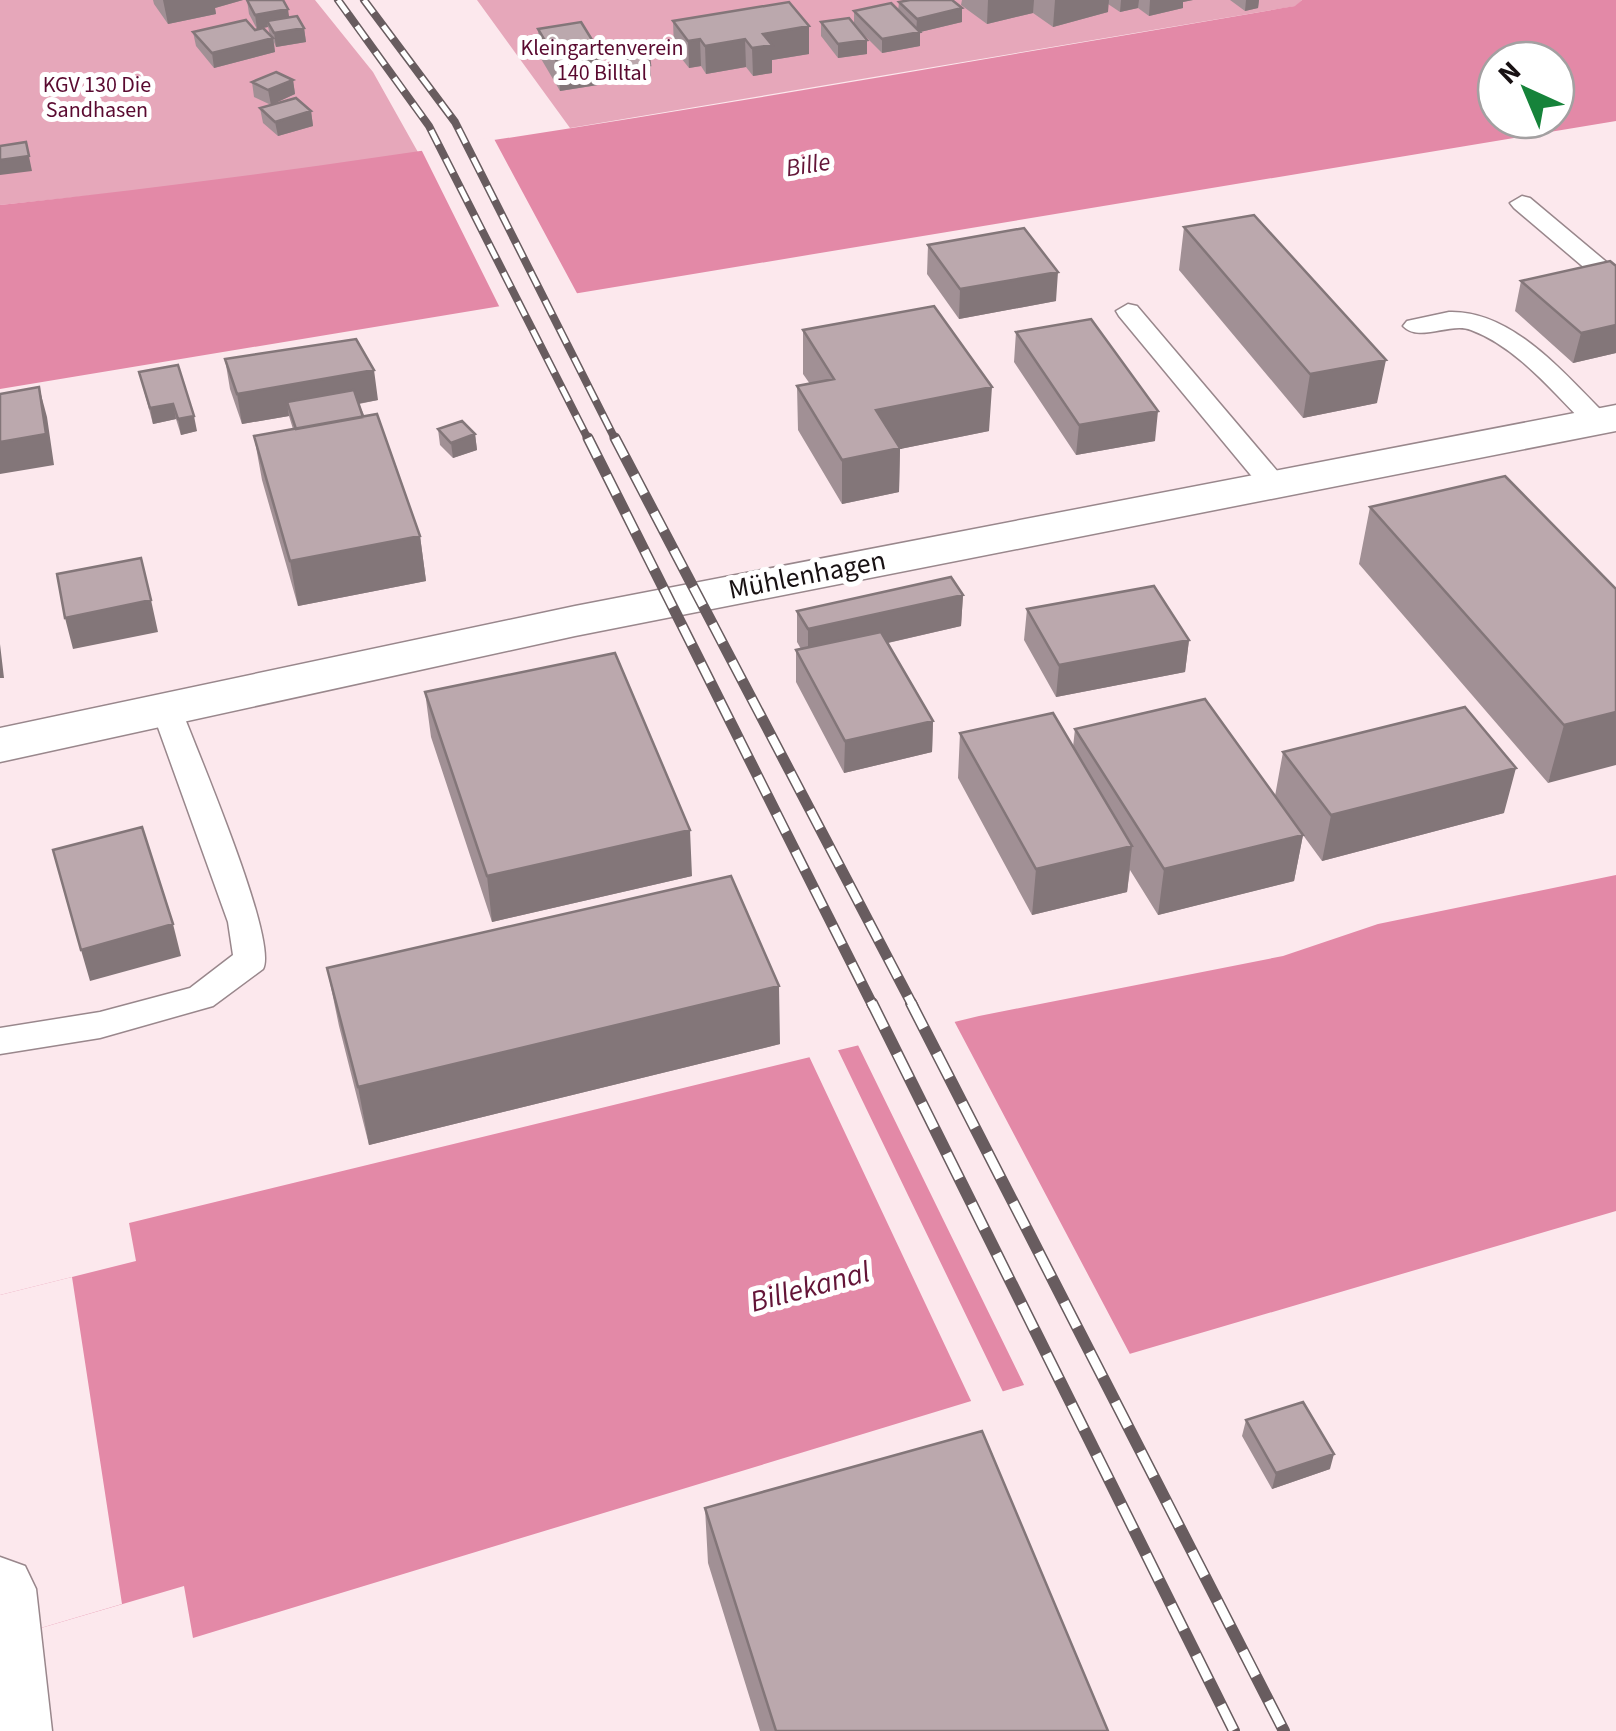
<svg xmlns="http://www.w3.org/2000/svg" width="1616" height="1731" font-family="'Source Sans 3',sans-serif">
<rect width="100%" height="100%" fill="#fce8ed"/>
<path fill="#e6a7ba" d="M0,0H315L373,72L419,154L202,184L0,205Z
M477,0H1302L1296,6L570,128Z"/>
<path fill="#e389a7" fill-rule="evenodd" d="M1302,0H1616V121L0,389V205C435,159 864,79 1295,6ZM1496,60H1556V120H1496Z
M1616,875V1211L1024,1385L193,1638L184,1586L0,1640V1295L136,1261L129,1223L979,1016L1283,956L1378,924Z"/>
<path fill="#fce8ed" d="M493,137L579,297L501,310L421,149Z
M952,1017L1132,1358L1026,1389L856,1041Z
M836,1046L1005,1396L973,1405L807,1052Z
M72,1277L122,1604L0,1640V1295Z"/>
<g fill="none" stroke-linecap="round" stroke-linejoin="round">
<g stroke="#99878c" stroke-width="3">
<path id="service" d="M1522,196L1530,198L1616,270V289L1607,287L1514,208L1510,203Z
M1128,304L1137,306L1284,479L1288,485L1284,491H1264L1119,316L1116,311Z
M1449,312C1513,310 1565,375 1606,415L1610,421L1606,427H1588C1554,393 1517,347 1471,330C1450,322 1419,343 1403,326L1407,321Z
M166,698L177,701L181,708C196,749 279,941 263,969L213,1006L100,1038L0,1054V1028L100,1012L190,988L233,955L228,922L151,708L155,701Z"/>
</g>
<g stroke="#99878c" stroke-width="3">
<path id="tertiary" d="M1616,405V431L575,636L0,762V728L575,606Z
M0,1557L25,1566L36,1589L52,1731H0Z"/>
</g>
<use href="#service" fill="#fff" fill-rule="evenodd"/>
<use href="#tertiary" fill="#fff" fill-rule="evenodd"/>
<g stroke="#685c5f" stroke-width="8">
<path id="rail-far2" d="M338,0L429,126L589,441
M364,0L455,122L616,441"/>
</g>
<g stroke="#685c5f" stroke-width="11">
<path id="rail-far1" d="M588,438L873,1006
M615,438L913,1006"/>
</g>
<g stroke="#685c5f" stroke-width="12">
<path id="rail" d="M872,1003L1234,1731
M911,1003L1284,1731"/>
</g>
<use href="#rail-far2" stroke="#fff" stroke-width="5" stroke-dasharray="16" stroke-linecap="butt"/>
<use href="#rail-far1" stroke="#fff" stroke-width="8" stroke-dasharray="21" stroke-linecap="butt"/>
<use href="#rail" stroke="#fff" stroke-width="9" stroke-dasharray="28" stroke-linecap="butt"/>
</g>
<path fill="#a19095" d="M153,0H243L215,8L216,14L168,24L154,4Z
M247,0L289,17L304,28L306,42L276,47L274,42L275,52L214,68L196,46L193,32L255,30L270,35L268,27L257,29L249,14Z
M962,0H1193L1183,2V8L1149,16L1138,8L1120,12L1108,4V12L1053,27L1033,13L987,24L961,5Z
M1230,0H1259L1258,8L1245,11Z
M899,2L962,8V22L920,32V46L882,53L861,32L867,54L838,58L821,36V22L854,23V11H898Z
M673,21L809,54L772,60V73L753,76L746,67L706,74L701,66L689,68L674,49Z
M538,29L604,84L560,91L540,57Z
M627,51L650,65L651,79L630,80Z
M293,80L295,94L271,105L254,97L252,82Z
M260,108L311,111L313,126L278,136L263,123Z
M1184,227L1377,403L1303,418L1179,270Z
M928,245L1056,301L959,319L927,274Z
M1616,266V353L1573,363L1515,311L1521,281Z
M803,330L989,431L900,449L899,492L842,504L798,430L797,386L810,384L803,374Z
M1016,332L1155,441L1076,455L1014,362Z
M225,359L378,400L359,404L420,536L426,581L298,606L262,480L254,436L293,429L289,416L242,424L230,389Z
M139,372L197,431L181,435L176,419L153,424Z
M438,429L475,434L477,450L453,458L440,445Z
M1370,507L1616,589L1548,783L1359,564Z
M963,595L961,626L888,643L933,721L932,752L844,773L796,682V650L801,649L797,642V611Z
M1027,609L1189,640L1185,672L1056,697L1024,640Z
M425,692L692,876L492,922L431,737Z
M1075,729L1275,796L1283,752L1504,813L1322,861L1303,835L1294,881L1158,915L1130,870L1127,892L1032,915L958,778L960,733L1073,747Z
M327,968L780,1044L369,1145L339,1026Z
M1246,1420L1330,1469L1272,1489L1242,1436Z
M705,1508L1108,1731H760L708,1563Z"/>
<path fill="#837679" d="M163,0H243L215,8L216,14L168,24Z
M988,0H1034L1033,13L987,24Z
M1055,0H1109L1108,12L1053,27Z
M1121,0H1139L1138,8L1120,12Z
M1150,0H1193L1183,2V8L1149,16Z
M1246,0H1259L1258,8L1245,11Z
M962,8V22L916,33L917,19Z
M288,9L290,23L267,21L268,27L257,29L255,15Z
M809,26V54L772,60V73L753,76L752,48L763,34Z
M304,28L306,42L276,47L274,33Z
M920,32V46L882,53V39Z
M273,38L275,52L214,68L212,53Z
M700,39L701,66L689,68L688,41Z
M745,39L746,67L706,74L705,46Z
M867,40V54L838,58V44Z
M602,56L604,84L560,91L558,63Z
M293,80L295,94L271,105L268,90Z
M311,111L313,126L278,136L275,122Z
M26,142L32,171L0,175V160Z
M1058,272L1056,301L959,319L960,289Z
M1616,325V353L1573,363L1581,333Z
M1386,360L1377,403L1303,418L1310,374Z
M374,370L378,400L291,416L287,402L289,416L242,424L237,394Z
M39,387L47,417L54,465L0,474V442Z
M992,387L989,431L900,449L899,492L842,504V460L876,410Z
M173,404L176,419L153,424L150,408Z
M1158,411L1155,441L1076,455L1079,425Z
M194,416L197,431L181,435L178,419Z
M475,434L477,450L453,458L451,443Z
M420,536L426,581L298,606L290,561Z
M963,595L961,626L808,661V629Z
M151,600L158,632L73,649L65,618Z
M1189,640L1185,672L1056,697L1059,665Z
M0,644L4,678H0Z
M1616,712V765L1548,783L1564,725Z
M933,721L932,752L844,773L845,741Z
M1516,768L1504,813L1322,861L1331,815Z
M690,830L692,876L492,922L487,876Z
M1303,835L1294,881L1158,915L1164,869Z
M1132,846L1127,892L1032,915L1036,869Z
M173,924L181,956L90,981L81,950Z
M779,986L780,1044L369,1145L358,1087Z
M1334,1454L1330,1469L1272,1489L1276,1473Z"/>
<path fill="#bba8ad" stroke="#837679" stroke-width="2.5" d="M247,0H283L288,9L255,15Z
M910,0H952L962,8L917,19L899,2Z
M789,2L809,26L763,34L772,45L752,48L745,39L705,46L700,39L688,41L673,21Z
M891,3L920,32L882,39L854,11Z
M297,16L304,28L274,33L267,21Z
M849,18L867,40L838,44L821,22Z
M246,20L255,30L263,28L273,38L212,53L193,32Z
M581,22L602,56L558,63L538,29Z
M648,50L650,65L629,66L627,51Z
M276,72L293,80L268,90L252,82Z
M296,98L311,111L275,122L260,108Z
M26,142L29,156L0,160V146Z
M1254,215L1386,360L1310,374L1184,227Z
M1024,228L1058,272L960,289L928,245Z
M1610,261L1616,266V325L1581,333L1521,281Z
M934,306L992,387L876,410L900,448L842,460L797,386L834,379L803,330Z
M1091,319L1158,411L1079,425L1016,332Z
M356,339L374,370L237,394L225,359Z
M178,365L194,416L178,419L173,404L150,408L139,372Z
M39,387L46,434L0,442V394Z
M354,390L363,417L296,429L287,402Z
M377,414L420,536L290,561L254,436Z
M462,421L475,434L451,443L438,429Z
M1505,476L1616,589V712L1564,725L1370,507Z
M141,558L151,600L65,618L57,574Z
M951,577L963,595L808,629L797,611Z
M1154,586L1189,640L1059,665L1027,609Z
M881,632L933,721L845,741L796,650Z
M615,653L690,830L487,876L425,692Z
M1205,699L1303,835L1164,869L1075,729Z
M1465,707L1516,768L1331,815L1283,752Z
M1053,713L1132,846L1036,869L960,733Z
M142,827L173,924L81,950L53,850Z
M731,876L779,986L358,1087L327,968Z
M1303,1402L1334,1454L1276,1473L1246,1420Z
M982,1431L1108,1731H776L705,1508Z"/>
<g text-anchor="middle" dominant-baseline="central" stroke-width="10" stroke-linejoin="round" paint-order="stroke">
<g font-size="22" fill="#5a0a30" stroke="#fff">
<text x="602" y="48">Kleingartenverein<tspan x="602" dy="25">140 Billtal</tspan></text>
<text x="97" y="85">KGV 130 Die<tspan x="97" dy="25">Sandhasen</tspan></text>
</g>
<g font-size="25" font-style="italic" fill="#631437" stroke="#fff">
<text transform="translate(808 165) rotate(-9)">Bille</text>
</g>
<g font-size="28" fill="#181113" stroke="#fff">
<text transform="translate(807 575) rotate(-11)">Mühlenhagen</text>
</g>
<g font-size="30" font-style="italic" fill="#631437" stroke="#fff">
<text transform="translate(810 1287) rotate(-15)">Billekanal</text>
</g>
</g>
<g transform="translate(1526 90) rotate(316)"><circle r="48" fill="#ffffff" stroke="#a3a0a1" stroke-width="2.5"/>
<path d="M0-8L18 38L0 25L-18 38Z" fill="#16833a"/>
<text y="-15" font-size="28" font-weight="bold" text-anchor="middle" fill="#181113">N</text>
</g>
</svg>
